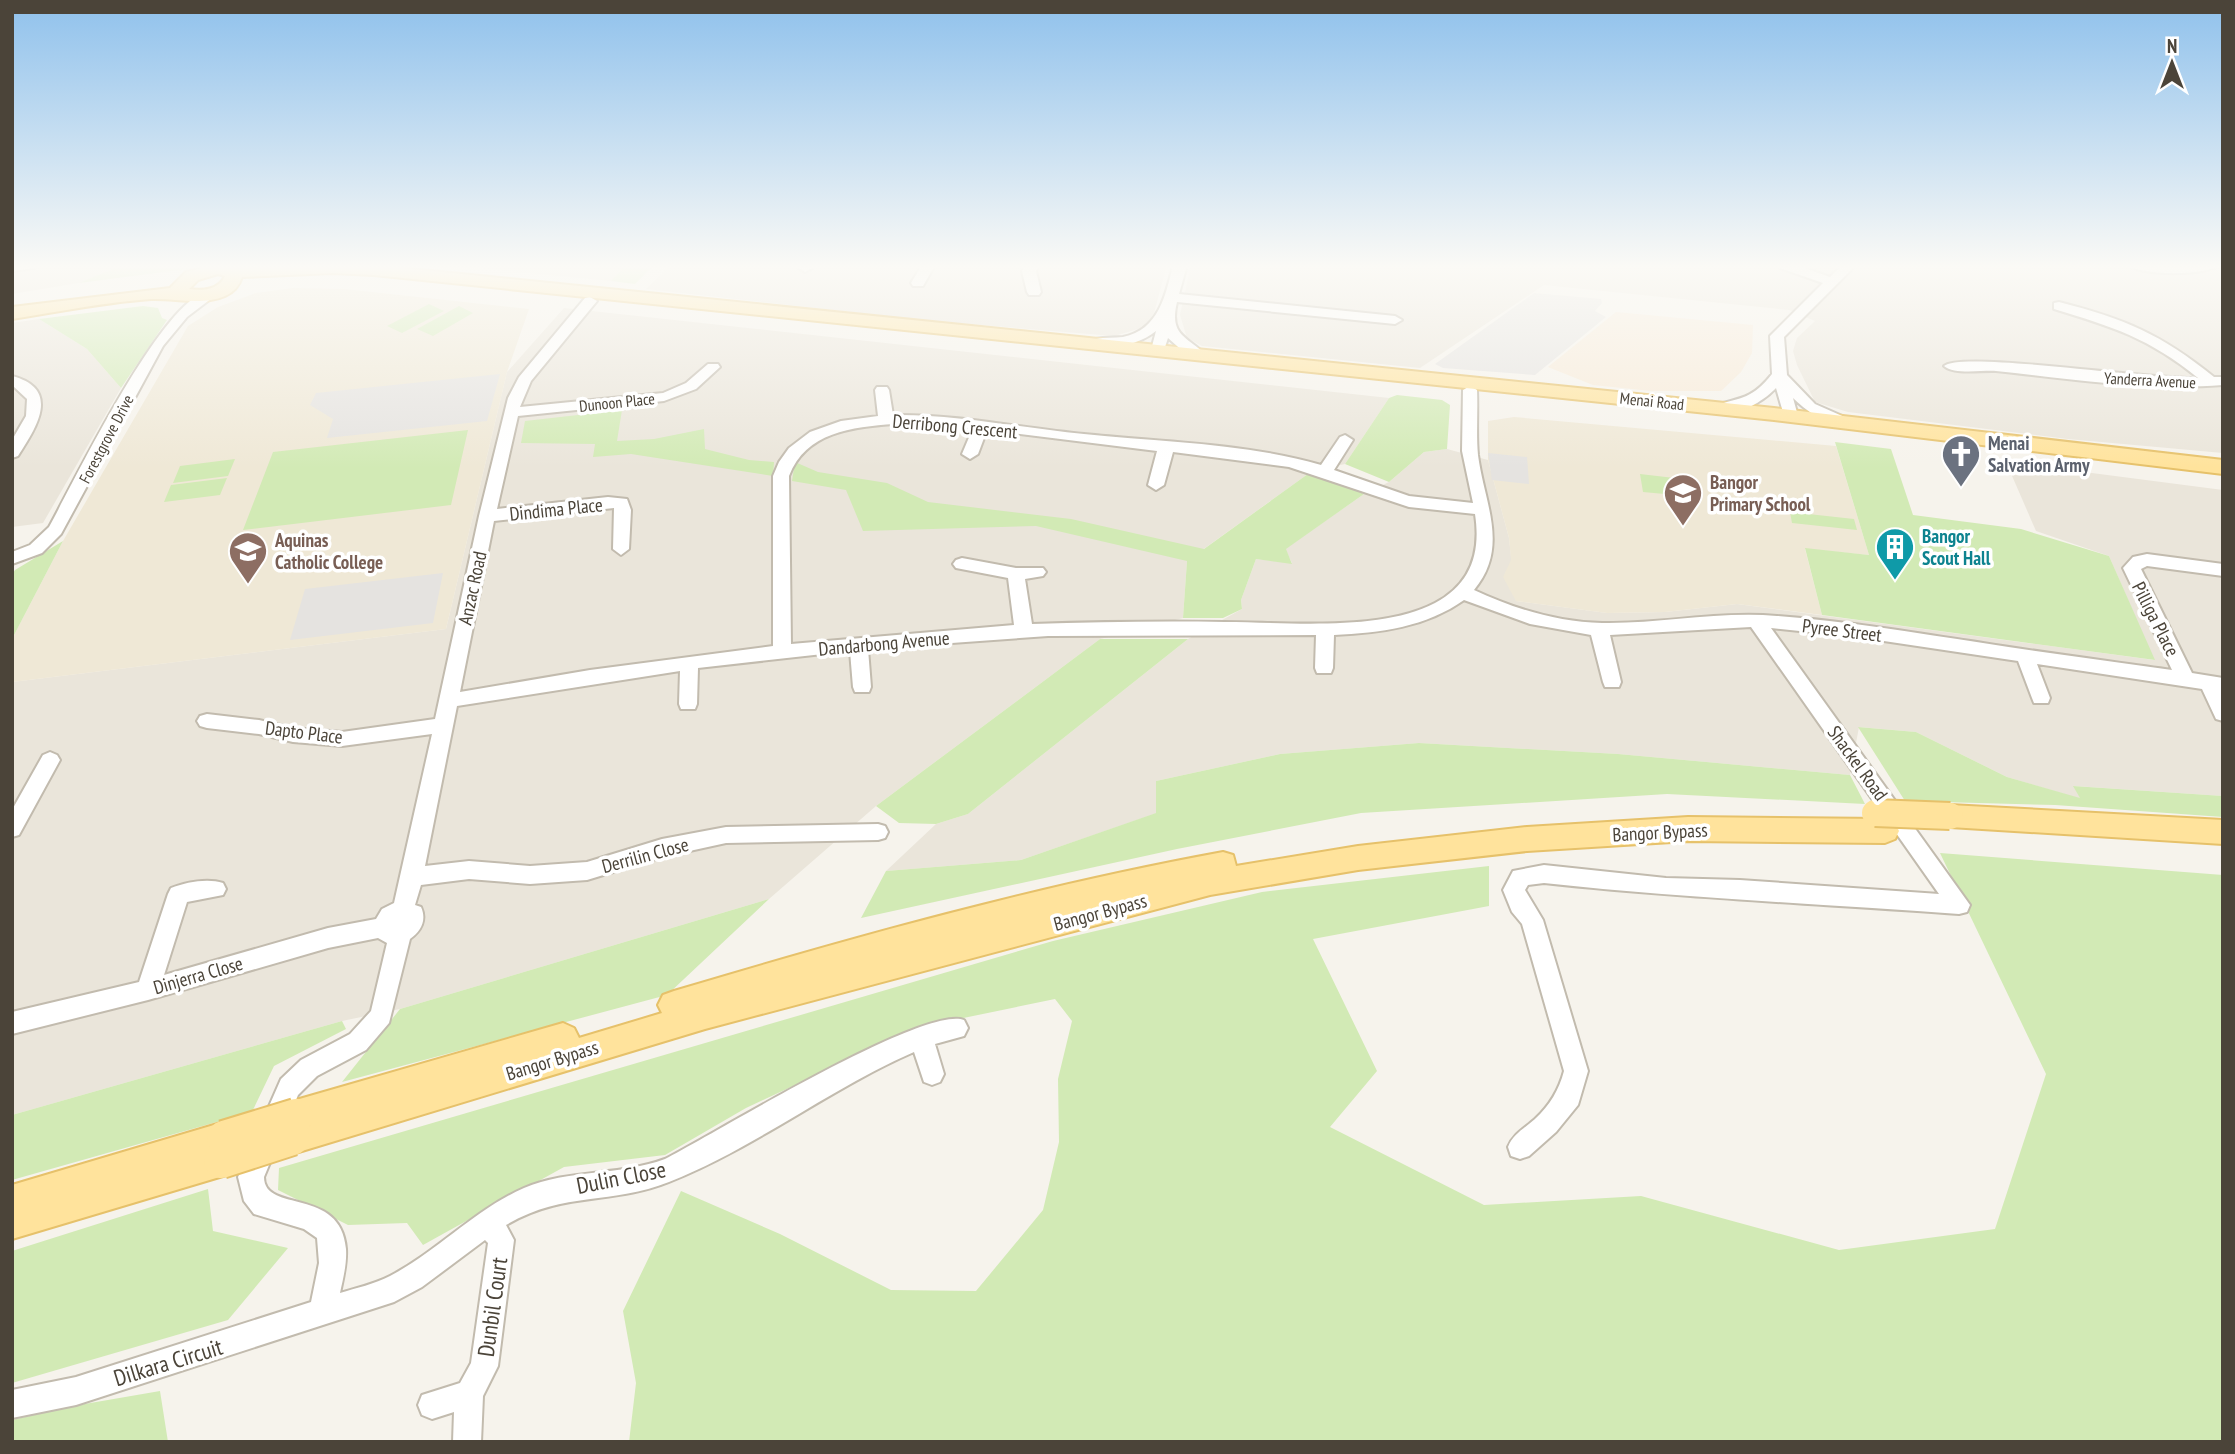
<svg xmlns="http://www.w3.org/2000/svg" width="2235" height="1454" font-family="'PT Sans Narrow',sans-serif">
<rect width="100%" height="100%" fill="#f6f3ec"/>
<path fill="#eae5da" d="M12,265H122L79,283L12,294Z
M448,265H626L611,281Z
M671,265H1167L1154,313L1145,327L1114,336L932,321L646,289Z
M1191,265H2223V453L2068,439L1848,412L1815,402L1797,365L1793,351L1797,338L1815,321L1789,310L1544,285L1420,368L1202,346L1187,338L1180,315Z
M564,308L1389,398L1345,464L1312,471L1187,561L1183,618L1100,639L876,806L769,899L400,1009L342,1021L12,1115V682L446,629L507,372Z
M39,319L87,349L121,388L43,523L12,527V323Z
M1447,449L1488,460L1509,538L1516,601L1607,613L1665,612L1737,604L2154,660L2109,556L2036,531L2006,462L2223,490V796L2074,786L2081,799L2007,777L1916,732L1859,727L1850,775L1618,754L1419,743L1280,754L1156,781L1157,813L1021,860L886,871L936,824L968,814L1188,639L1242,609L1241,600L1256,559L1292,563L1285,549L1364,494L1389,482L1424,452Z"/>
<path fill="#f7ead8" d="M1616,312L1753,325L1752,353L1741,372L1721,391H1651L1593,385L1548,367Z"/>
<path fill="#efe8d6" d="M293,288L344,289L529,309L507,372L446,629L12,682V639L63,541L188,326L218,307L256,293Z
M1514,417L1836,446L1869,555L1805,549L1822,615L1737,604L1665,612L1607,613L1516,601L1503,577L1511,560L1509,538L1488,460V421Z"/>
<path fill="#d2eab5" d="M122,265H197L187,269L79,283Z
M626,265H654L635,284L611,281Z
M429,304L444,311L402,333L387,326Z
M143,306L158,308L162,318L167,320L121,388L87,349L39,319Z
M459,306L473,313L433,336L417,329Z
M1397,395L1442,400L1450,405L1447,449L1424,452L1389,482L1345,464L1389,398Z
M622,410L617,441L654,439L704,429L705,449L749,460L774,462L773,476L631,454L593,457L595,444L521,443L525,421Z
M468,430L451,505L243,530L273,452Z
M1835,442L1891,449L1913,515L2021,529L2109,556L2155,660L1822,615L1805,548L1869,555Z
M235,459L228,476L173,483L180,466Z
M795,462L818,472L887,483L928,502L1071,519L1204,549L1312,471L1364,494L1286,549L1292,564L1256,559L1241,600L1242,609L1223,618H1183L1187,561L1036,526L863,531L846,490L792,481Z
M1640,474L1683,479L1686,496L1643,492Z
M227,478L220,495L164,502L171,485Z
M1790,512L1854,519L1857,530L1792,523Z
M63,541L12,639V575L15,570Z
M1100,639H1188L968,814L936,824L899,823L876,806Z
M1858,727L1916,732L2007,777L2080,798L2073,786L2223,796V817L2055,805L1905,801Z
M1419,743L1618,754L1850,775L1865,804L1667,794L1361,813L1177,849L861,918L886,871L1021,860L1156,813V781L1280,754Z
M1940,853L2223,875V1442H629L636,1383L623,1311L681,1191L780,1234L891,1290L976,1291L1043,1210L1059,1142L1058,1079L1072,1021L1055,999L920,1027L746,1108L665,1155L564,1167L423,1245L407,1223L348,1225L278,1190L279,1168L1053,941L1262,892L1489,866V906L1313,939L1377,1071L1330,1127L1484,1205L1641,1196L1839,1250L1995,1229L2046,1074Z
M769,899L667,995L342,1082L400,1009Z
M342,1021L346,1029L274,1066L252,1112L12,1180V1115Z
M208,1189L213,1231L288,1248L228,1320L12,1383V1251Z
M160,1391L168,1442H12V1420L73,1406Z"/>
<path fill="#e5e3e0" d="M1534,293L1601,299L1602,303L1595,311L1606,317L1535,375L1443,368L1435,364Z
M500,374L487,421L327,438L333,419L310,405L316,393Z
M1488,453L1527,457L1529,484L1492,480Z
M443,573L433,623L290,640L305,589Z"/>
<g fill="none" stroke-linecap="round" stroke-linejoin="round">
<g stroke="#c2bbae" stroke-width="4">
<path id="minor" d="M12,265H36L34,268L12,271Z
M795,265H809L812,268L805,272Z
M922,265H935L923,286H913L911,283Z
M1025,265H1038L1036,271L1041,292L1039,295H1029L1027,292L1022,271Z
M1173,265H1187L1179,294L1395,316L1402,320L1395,324L1177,302C1169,335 1186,336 1205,354L1203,357L1186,354L1168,338L1163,353H1153L1151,350L1156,331C1140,344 1116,349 1096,345V339C1105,337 1114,338 1123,337C1159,330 1166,294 1173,265Z
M1779,265H1796L1830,277L1842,265H1856L1784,337L1787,375L1815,404L1849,419L1852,422L1849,425C1831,429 1805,410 1793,398L1798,416L1795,419H1785L1776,388C1763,402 1729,423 1712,408L1715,405C1742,398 1753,398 1772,374L1770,336L1823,283L1780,268Z
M2128,265H2219C2204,276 2143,276 2128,265Z
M207,291L214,295L212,298L187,317L163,346L61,534L42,553L12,564V552L30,545L49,527C76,478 159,305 207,291Z
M590,297L597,301L531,381L520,407L663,393L686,383L708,364H718L720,367L696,389L664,401L518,416L497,509L608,497L627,499L631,510L629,549L621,555L613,549L614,508L494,521L460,692L590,670L773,646V476L779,462L789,448L810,432L841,421L878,416L875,390L877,387H887L889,390L893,415C957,414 1020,428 1084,434C1162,442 1245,443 1321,465L1340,437L1345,435L1353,440L1334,470L1409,496L1473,503L1462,451L1463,390L1470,386L1477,390C1478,412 1476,434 1478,455C1484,503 1510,547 1474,590C1515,609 1557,622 1602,623C1661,624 1719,611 1777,616C1846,621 1914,633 1983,643C2046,653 2109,661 2172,670L2123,568L2133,557L2147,554L2223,564V576L2147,566L2141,569L2192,673L2223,678V721L2216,719L2202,689L2037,664L2050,698L2048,703H2034L2032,698L2018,661L1857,637L1771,628L1970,905L1967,912L1959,914C1821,904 1682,898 1544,883L1528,885L1525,890L1543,920L1588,1071L1578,1105L1556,1132L1529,1156L1520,1159L1511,1156L1508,1147C1513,1134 1525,1128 1535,1119C1550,1105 1559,1090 1564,1071L1522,924L1512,912L1503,890L1513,871L1544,865L1666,878L1740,880L1939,894L1751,627L1610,635L1621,682L1619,687H1605L1603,682L1591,635L1530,624L1464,600C1426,627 1380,633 1334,635L1333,668L1331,673H1317L1315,668L1316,635L1048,636L868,649L871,687L869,692H855L853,687L850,651L698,668L697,704L695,709H681L679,704L680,671L457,706L425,866L469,861L530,866L587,862L662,839L726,827L878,824L885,826L888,832L885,838L878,840L726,843L662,857L587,880L530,884L469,879L421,885L415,905L421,907C427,920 421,931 410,939L389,1023L366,1050L317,1076L298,1095L264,1177C264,1214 341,1186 346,1249C347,1264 343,1279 340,1293C356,1288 375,1284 390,1276C438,1251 474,1210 524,1188C569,1169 619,1176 665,1159C714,1134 924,1005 964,1020L968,1028L964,1036L935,1044L944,1074L940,1082L932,1085L924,1082L914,1052C829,1089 755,1148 669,1182C612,1205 563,1191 506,1225L514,1240L498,1366L483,1396L481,1442H453L454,1412L432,1419L422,1415L418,1405L422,1395L460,1383L471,1363L488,1243L485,1240L422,1287L394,1302L76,1405L12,1418V1390L76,1377L311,1302L319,1263L317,1238L304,1229L254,1214L244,1201L238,1177L281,1079L301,1060L350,1034L371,1011L387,943L378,938L328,948L148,1000L12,1034V1012L139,982L168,894L171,888C186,882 208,878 223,883L226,889L223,895L187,902L164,975L328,928L376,919L382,909L394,903L432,734L342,746L293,742L259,734L207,728L200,726L197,721L200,716L207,714L259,720L293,728L342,732L435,719L479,516L508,398L519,377L585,298ZM894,424L973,428L962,454L970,459L978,454L987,430L1157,451L1148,485L1156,490L1164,485L1173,452L1289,467L1409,507L1475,514C1481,553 1471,584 1435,603C1380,632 1285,622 1224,622C1160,621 1096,622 1032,624L1025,579L1043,576L1046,572L1043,568H1016L962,558L956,560L953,564L956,568L1008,578L1014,625L791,644L789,476C806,432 852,427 894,424Z
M2059,302C2125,319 2161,334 2214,377H2223V385C2147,391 2071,379 1996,371C1982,370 1954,375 1944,366C1961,350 2157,381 2198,378C2149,338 2113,327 2054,309V303Z
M12,376C62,389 36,428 18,456L12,458V440L26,416L27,399L12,385Z
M50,752L57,755L60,760L19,835L12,837V810L43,755Z"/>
</g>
<g stroke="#e6c16a" stroke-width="4">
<path id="major" d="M214,265H374L1774,408L2223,460V474L1774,420L374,275L333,273L242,277C239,286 234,292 225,296C202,306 175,298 151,299C105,302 58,312 12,319V307L170,288L186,272ZM218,274L225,276C219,290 202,291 189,289L198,280Z
M1950,805L2223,820V844L1950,827L1940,824L1936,816L1940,808Z
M1688,817L1885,819L1895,823L1899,831L1895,839L1885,843L1688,841L1527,851L1358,870L1210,895L705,1029L292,1154L280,1150L275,1138L283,1125L279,1116L284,1105L296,1100L563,1023L574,1028L579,1038L662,1013L658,1005L663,995L674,991C855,937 1037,886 1223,852L1233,855L1236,866L1358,846L1527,827Z
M224,1122L236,1126L241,1138L234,1151L238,1161L233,1173L12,1239V1185Z"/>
</g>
<use href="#minor" fill="#fff" fill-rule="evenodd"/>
<use href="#major" fill="#ffe39c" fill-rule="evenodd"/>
<g stroke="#e6c16a" stroke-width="30" stroke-linecap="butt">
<path id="major-bridge-far1" d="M1875,813L1950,816"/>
</g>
<g stroke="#e6c16a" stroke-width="38" stroke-linecap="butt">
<path id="major-bridge" d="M224,1138L296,1116
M221,1161L292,1138"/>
</g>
<use href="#major-bridge-far1" stroke="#ffe39c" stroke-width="26"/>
<use href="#major-bridge" stroke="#ffe39c" stroke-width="34"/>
</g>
<linearGradient id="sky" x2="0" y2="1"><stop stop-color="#8fc1ec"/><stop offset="0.57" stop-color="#fbfaf6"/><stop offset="1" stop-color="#fbfaf6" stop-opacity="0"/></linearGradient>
<rect width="2235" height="468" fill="url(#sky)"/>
<defs>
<g id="church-pin" transform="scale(2.0125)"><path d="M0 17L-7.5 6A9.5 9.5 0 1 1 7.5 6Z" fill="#6b7280" stroke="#fff"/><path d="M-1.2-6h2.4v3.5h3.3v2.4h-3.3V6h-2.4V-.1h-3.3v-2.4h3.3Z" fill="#fff"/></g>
<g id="school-pin" transform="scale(2.0125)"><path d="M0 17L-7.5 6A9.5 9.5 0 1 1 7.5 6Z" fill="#8d6e63" stroke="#fff"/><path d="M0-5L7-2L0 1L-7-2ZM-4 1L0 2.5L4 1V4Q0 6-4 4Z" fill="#fff"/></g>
<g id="building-pin" transform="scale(2.0125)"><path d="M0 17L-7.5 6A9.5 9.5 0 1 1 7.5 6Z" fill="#0f9aa8" stroke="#fff"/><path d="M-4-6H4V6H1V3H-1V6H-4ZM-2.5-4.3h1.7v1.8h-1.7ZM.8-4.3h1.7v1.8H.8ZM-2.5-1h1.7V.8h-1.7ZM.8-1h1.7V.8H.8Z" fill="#fff"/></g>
</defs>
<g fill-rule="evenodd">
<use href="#church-pin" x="1961" y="454"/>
<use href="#school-pin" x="1683" y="493"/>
<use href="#building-pin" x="1895" y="547"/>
<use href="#school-pin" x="248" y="551"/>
</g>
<g text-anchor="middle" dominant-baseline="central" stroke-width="7" stroke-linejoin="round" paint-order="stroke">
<g font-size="16" fill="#4b4439" stroke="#fff">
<text transform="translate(2150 380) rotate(3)">Yanderra Avenue</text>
<text transform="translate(1652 401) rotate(6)">Menai Road</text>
<text transform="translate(617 402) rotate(-6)">Dunoon Place</text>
<text transform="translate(106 439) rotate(-62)">Forestgrove Drive</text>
</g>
<g font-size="19" fill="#4b4439" stroke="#fff">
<text transform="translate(955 426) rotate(5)">Derribong Crescent</text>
<text transform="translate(556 509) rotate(-6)">Dindima Place</text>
<text transform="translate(472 588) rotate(-78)">Anzac Road</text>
<text transform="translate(2156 619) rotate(63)">Pilliga Place</text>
<text transform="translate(1842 630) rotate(7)">Pyree Street</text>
<text transform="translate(884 643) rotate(-5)">Dandarbong Avenue</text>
<text transform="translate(304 732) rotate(7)">Dapto Place</text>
<text transform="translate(1858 763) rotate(54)">Shackel Road</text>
<text transform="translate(1660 832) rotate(-3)">Bangor Bypass</text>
<text transform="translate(645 855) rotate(-15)">Derrilin Close</text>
<text transform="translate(1100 912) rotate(-15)">Bangor Bypass</text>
<text transform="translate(198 975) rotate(-16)">Dinjerra Close</text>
<text transform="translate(552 1060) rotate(-17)">Bangor Bypass</text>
</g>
<g font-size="19" font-weight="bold" fill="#5b616d" stroke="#fff" text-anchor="start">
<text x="1988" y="443">Menai<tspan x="1988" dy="22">Salvation Army</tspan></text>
</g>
<g font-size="19" font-weight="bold" fill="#785e54" stroke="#fff" text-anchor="start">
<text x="1710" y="482">Bangor<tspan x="1710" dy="22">Primary School</tspan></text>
<text x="275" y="540">Aquinas<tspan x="275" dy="22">Catholic College</tspan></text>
</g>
<g font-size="19" font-weight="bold" fill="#0d838f" stroke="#fff" text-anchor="start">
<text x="1922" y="536">Bangor<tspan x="1922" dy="22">Scout Hall</tspan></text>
</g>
<g font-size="23" fill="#4b4439" stroke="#fff">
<text transform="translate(621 1177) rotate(-11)">Dulin Close</text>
<text transform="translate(492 1307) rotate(-82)">Dunbil Court</text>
<text transform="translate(168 1362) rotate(-17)">Dilkara Circuit</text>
</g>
</g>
<rect width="2235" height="1454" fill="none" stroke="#4b4439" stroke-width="28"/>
<g transform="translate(2172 63)" stroke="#ffffff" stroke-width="5" paint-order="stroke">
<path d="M0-5L12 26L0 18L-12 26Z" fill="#4b4439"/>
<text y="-10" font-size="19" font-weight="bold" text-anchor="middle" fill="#4b4439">N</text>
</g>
</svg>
